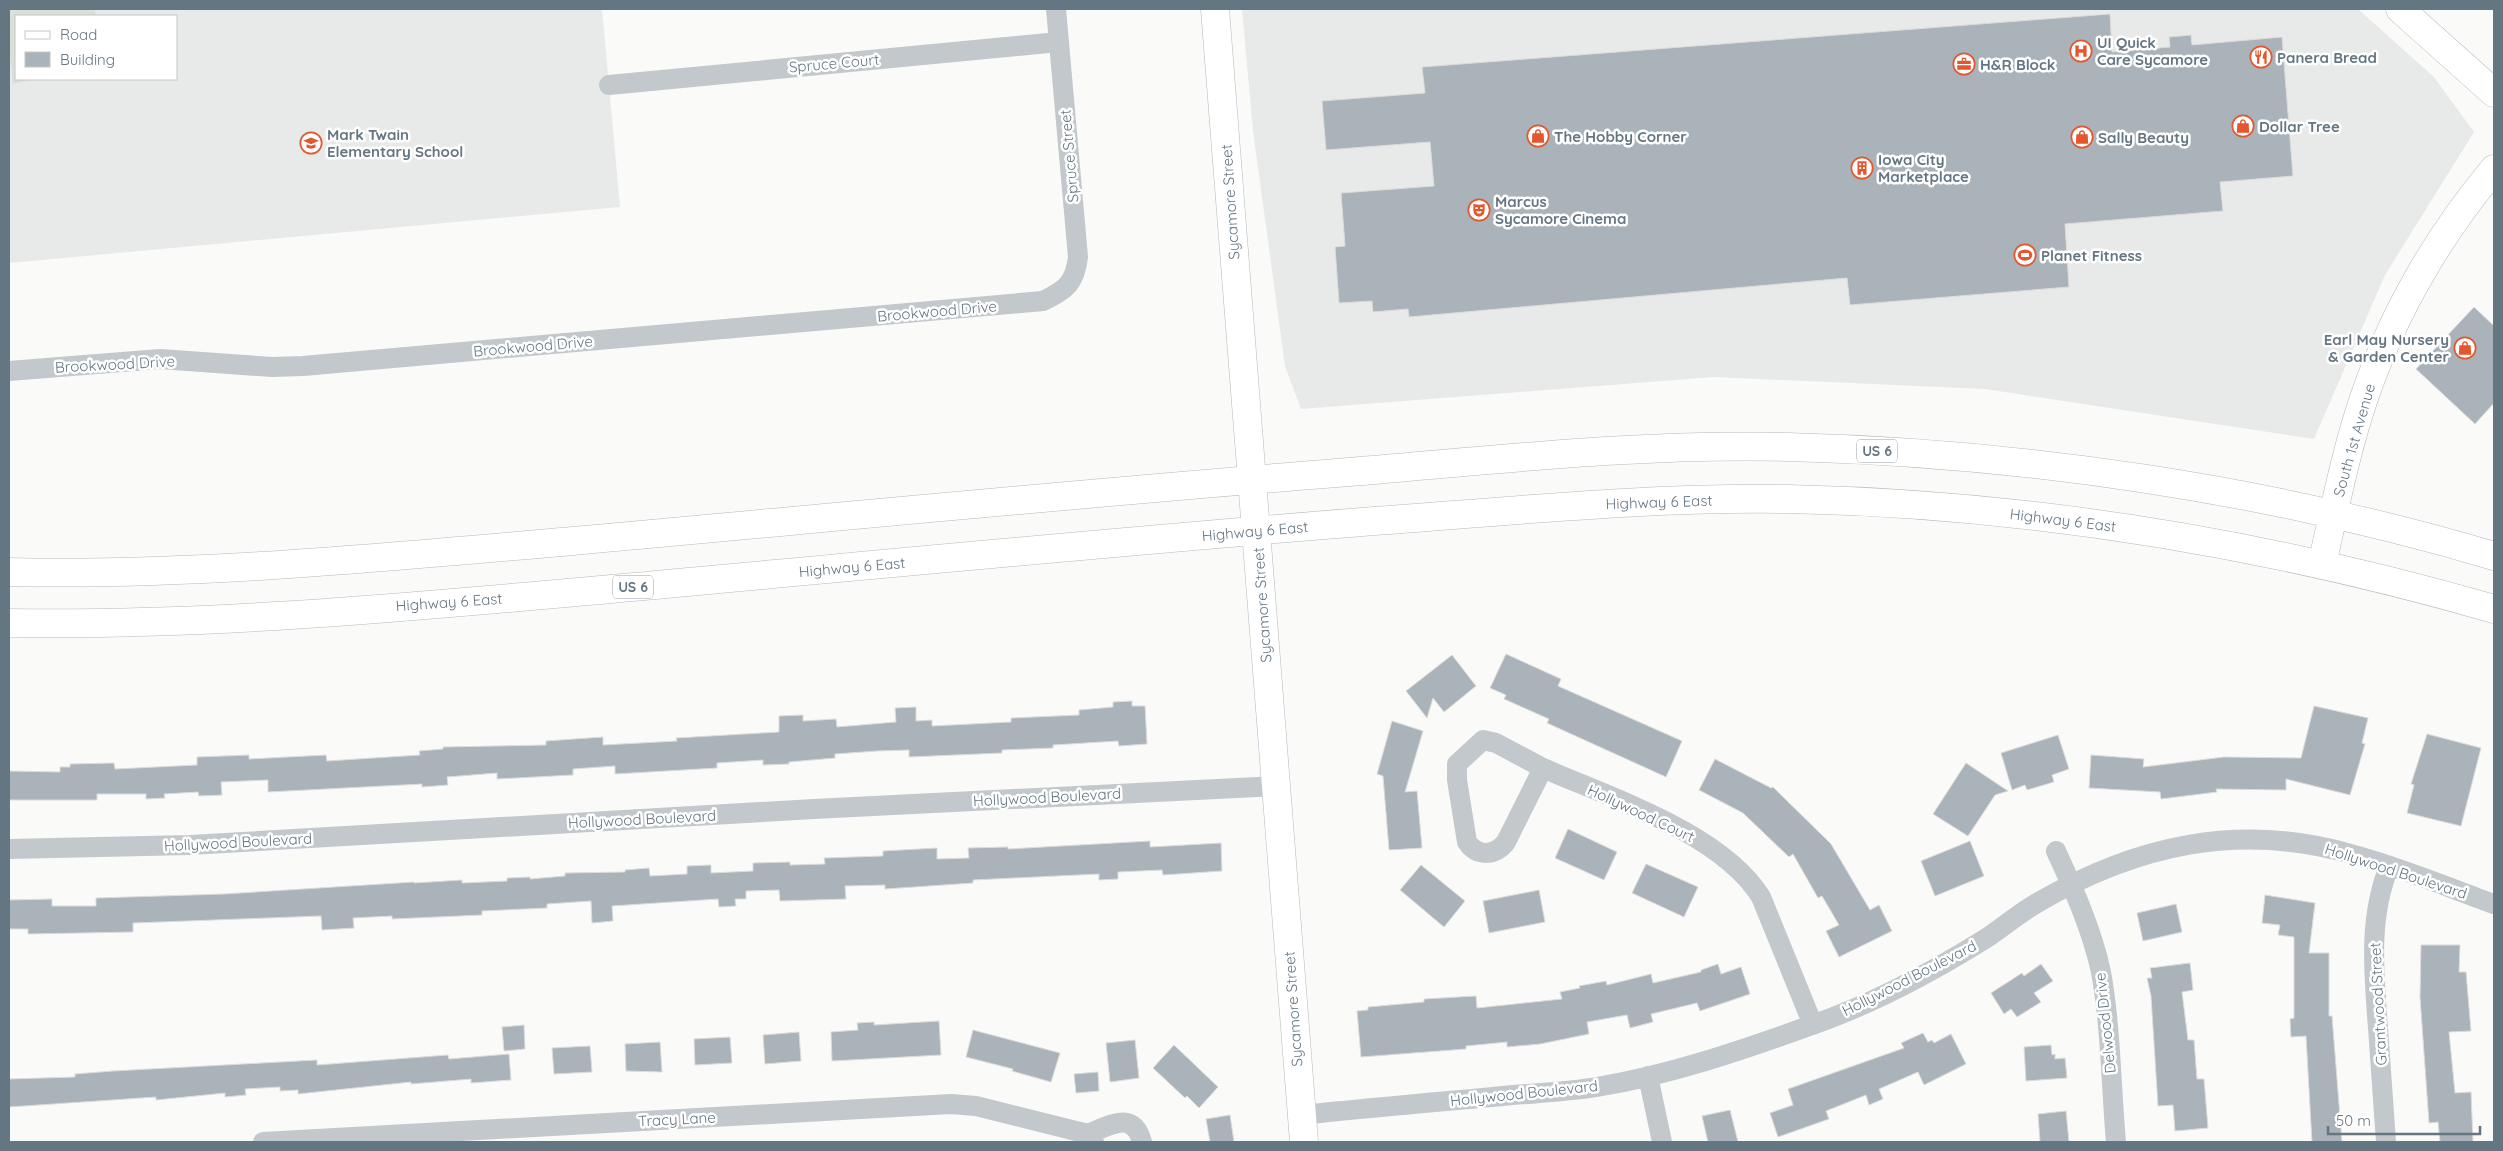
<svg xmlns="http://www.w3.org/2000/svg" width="2503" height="1151" font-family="Quicksand,sans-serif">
<rect width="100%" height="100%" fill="#fafaf8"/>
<path fill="#e8e9e9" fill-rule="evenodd" d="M9,9H602L620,207L9,263ZM16,16H176V79H16Z
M1242,9H2358L2434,77L2474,132L2385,275L2314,439L1985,389L1714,377L1301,409L1285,366L1253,131Z"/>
<path fill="#dadfd7" d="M9,9H94L97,16H16V79H33L13,84L9,46Z"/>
<path fill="#aab3b9" stroke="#dcdcda" d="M2110,14L2112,52L2170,47L2169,37L2191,35L2192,45L2282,37L2293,176L2220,182L2223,211L2065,224L2069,287L1850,305L1847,278L1409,317L1408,309L1373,312L1372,301L1339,303L1335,247L1345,246L1341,193L1434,186L1430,142L1326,150L1322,101L1425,93L1422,67Z
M2474,307L2494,326V403L2475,424L2416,369Z
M1506,654L1561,679L1558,686L1682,741L1666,777L1547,723L1549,719L1504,699L1506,695L1490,688Z
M1452,655L1476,686L1444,712L1433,698L1427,718L1406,691Z
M1132,701V706H1145L1147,744L1119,746L1118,741L1053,745V748L1002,750V753L909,757V750L877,751L835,754V758L789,762V764L763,765V760L717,763V768L615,774V766L573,769V775L497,779V773L447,777L448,785L422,787V784L268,792V780L221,782L222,795L199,796L198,792L164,794L165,798L146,799V794H97V800H9V771L60,772V767H70V764L114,763L115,769L197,765V757L249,755V759L326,755L327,761L420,755L419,751L443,749V747L546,745V741L603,737V745L677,741L676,738L779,732V716L803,715V721L836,719L837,727L896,722L895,708L916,707V721L932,720V726L1011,722V718L1079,715V710L1113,707V702Z
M2314,706L2368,718L2362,743L2365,744L2350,795L2286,779V790L2216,789L2217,792L2161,799L2160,792L2089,788L2091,755L2144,759L2143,767L2224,757L2301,758Z
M1392,721L1423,731L1405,792L1417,791L1422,848L1389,850L1383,776L1377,774Z
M2427,734L2481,748L2461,826L2407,813L2414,785L2411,784Z
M2058,735L2069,769L2052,775L2054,782L2027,790L2025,785L2012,790L2001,753Z
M1715,759L1771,788L1773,787L1831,844L1870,910L1879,905L1892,931L1839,957L1826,931L1839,925L1822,896L1818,898L1793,854L1789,857L1743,813L1699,790Z
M1966,763L2008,791L1995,795L1968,836L1933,814Z
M1568,829L1617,852L1604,880L1555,858Z
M1150,841V847L1221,843L1222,871L1163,875L1162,870L1118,872V879L1099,880V874L973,880V883L885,889V885L845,886L846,899L780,901L779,890L746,891V899H735L736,906L719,907L718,899L612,906L613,921L592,923L591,901L547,904V908L482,911V915L392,919V916L353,918L354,928L322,930L321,916L133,923V932L28,934V929H9V900L52,899V906H96V898L224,894L414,882V883L462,880V883L507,881V878L530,877V879L565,876V873L625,872V870L649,868L650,876L687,874V866L711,865V873L753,871V863L790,862V865L825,864L824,858L883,856V851L937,848V859L969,858L968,848L1008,847V849Z
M1970,841L1984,876L1935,896L1921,861Z
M1646,864L1698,887L1684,917L1632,893Z
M1421,865L1465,901L1444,927L1400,890Z
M1539,890L1545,922L1489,933L1483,901Z
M2265,895L2315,903L2309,953H2329V1016H2332L2342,1142H2312L2306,1036L2291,1037L2290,1019L2294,1018V937L2278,935L2280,925L2262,923Z
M2176,904L2182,932L2143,941L2137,913Z
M2421,945H2460L2459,972H2466L2471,1031L2449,1032L2455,1093L2471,1092L2473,1142H2440L2438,1122L2429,1123L2420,997Z
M2190,963L2193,990L2182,992L2188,1040H2194L2197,1079H2204L2208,1128L2175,1131L2173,1105L2158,1106L2151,996L2147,978H2152L2150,968Z
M1718,964L1721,974L1741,967L1750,994L1700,1011L1697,1003L1651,1014L1653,1022L1630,1028L1627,1015L1587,1022L1589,1034L1540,1044L1507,1047V1042L1466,1046V1049L1361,1057L1357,1011L1368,1010V1007L1424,1002V999L1476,996L1477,1008L1562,999L1560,992L1580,988L1579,986L1606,981L1607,985L1651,974L1653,983L1701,972V970Z
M2041,964L2053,981L2034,993L2041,1002L2017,1017L2011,1009L2004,1014L1991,993L2022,973L2024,976Z
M939,1021L941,1055L832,1061L831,1032L858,1030L857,1023L874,1022V1025Z
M524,1025L525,1049L504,1051L502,1027Z
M973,1030L1060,1053L1051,1082L1012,1071L1013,1069L966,1057Z
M799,1032L801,1061L765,1064L763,1035Z
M1923,1033L1928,1042L1932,1040L1934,1043L1951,1034L1966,1064L1924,1085L1918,1072L1879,1089L1883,1099L1869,1105L1866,1095L1826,1111L1829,1119L1778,1137L1770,1113L1793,1105L1788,1089L1904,1048L1901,1043Z
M730,1037L732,1063L695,1065L694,1039Z
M1135,1040L1139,1078L1110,1082L1106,1043Z
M660,1042L662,1072L626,1071L625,1044Z
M1174,1045L1218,1087L1199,1108L1187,1096L1185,1098L1153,1068Z
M2051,1045L2052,1055L2055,1054V1059L2065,1058L2067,1078L2026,1081L2024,1047Z
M590,1046L592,1072L554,1074L552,1048Z
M509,1054L511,1080L471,1083V1079L411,1084V1082L298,1094V1090L280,1091V1087L245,1089L246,1095L225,1097V1093L156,1100V1097L9,1107V1079L75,1077V1074L113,1071L317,1060V1065L448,1055L449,1059Z
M1098,1072L1099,1091L1076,1093L1074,1074Z
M1730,1110L1738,1142H1708L1702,1116Z
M2066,1111L2069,1142H2040L2038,1114Z
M1230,1115L1234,1142H1210L1206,1119Z"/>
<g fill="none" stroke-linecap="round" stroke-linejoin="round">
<g stroke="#b3babf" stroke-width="29">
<path id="secondary" d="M1215,9L1304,1142
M2400,9L2494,93
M2322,564C2335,508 2346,450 2365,395C2394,312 2438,236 2494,169"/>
</g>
<g stroke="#b5babe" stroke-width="29">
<path id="primary" d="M9,572C197,576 386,557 573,541C828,518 1082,493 1337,473C1487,461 1637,443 1788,447C2023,453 2268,489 2494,556
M9,623C210,626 411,607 611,589C865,566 1120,541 1374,521C1512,511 1650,497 1788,499C2028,504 2265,543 2494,609"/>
</g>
<path stroke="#c3c8cc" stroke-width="20" d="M609,85L1059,42
M9,371L160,359L272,367L303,366L1043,301C1066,290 1075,283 1078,257L1056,9
M1483,740L1496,743L1543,768L1506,842C1495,856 1477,857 1467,842L1457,780V764Z
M1543,768C1611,798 1721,833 1761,897L1813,1025
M9,849L190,845L814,809L1276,786
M2056,851C2074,890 2092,930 2101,972C2111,1028 2111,1086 2116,1142
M1648,1076L1662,1142
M1301,1115C1368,1108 1436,1102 1503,1096C1534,1093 1566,1092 1597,1087C1669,1075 1740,1051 1809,1026C1868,1006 1932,972 1985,939C2002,928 2018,914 2037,903C2136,845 2239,822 2351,854C2400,867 2447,887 2494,904
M263,1142L951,1104L976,1106L1088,1134
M1094,1142L1088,1134C1109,1126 1133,1109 1142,1142
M2386,1142C2383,1104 2381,1066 2378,1028C2374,974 2368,918 2389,867"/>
<use href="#secondary" stroke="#fff" stroke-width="28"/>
<use href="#primary" stroke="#fff" stroke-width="28"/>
</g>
<defs>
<g id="hospital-ring" transform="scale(1.125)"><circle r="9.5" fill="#fff" stroke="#e4572e" stroke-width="1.5"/><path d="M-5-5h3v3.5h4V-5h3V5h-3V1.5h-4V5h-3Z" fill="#e4572e"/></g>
<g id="restaurant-ring" transform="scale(1.125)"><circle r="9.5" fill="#fff" stroke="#e4572e" stroke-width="1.5"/><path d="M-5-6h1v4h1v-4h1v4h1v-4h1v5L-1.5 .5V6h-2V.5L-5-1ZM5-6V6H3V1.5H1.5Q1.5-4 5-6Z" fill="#e4572e"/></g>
<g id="office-ring" transform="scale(1.125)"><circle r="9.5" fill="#fff" stroke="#e4572e" stroke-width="1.5"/><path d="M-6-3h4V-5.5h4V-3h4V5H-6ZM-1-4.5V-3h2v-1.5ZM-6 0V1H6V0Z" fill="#e4572e"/></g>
<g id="shop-ring" transform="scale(1.125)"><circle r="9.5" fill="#fff" stroke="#e4572e" stroke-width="1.5"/><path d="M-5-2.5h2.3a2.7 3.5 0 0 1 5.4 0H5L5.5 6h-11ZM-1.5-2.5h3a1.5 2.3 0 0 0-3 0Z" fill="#e4572e"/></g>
<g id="school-ring" transform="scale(1.125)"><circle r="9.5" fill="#fff" stroke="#e4572e" stroke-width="1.5"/><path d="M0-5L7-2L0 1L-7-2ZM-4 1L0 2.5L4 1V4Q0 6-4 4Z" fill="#e4572e"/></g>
<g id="building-ring" transform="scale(1.125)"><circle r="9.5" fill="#fff" stroke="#e4572e" stroke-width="1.5"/><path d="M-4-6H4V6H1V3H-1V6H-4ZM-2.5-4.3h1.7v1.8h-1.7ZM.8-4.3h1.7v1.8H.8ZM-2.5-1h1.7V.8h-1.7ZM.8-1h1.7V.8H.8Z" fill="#e4572e"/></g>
<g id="theatre-ring" transform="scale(1.125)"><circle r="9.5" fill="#fff" stroke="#e4572e" stroke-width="1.5"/><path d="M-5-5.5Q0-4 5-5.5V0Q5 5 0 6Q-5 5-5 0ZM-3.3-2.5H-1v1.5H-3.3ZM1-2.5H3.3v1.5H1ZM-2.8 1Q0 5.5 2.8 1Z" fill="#e4572e"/></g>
<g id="stadium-ring" transform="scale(1.125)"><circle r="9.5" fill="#fff" stroke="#e4572e" stroke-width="1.5"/><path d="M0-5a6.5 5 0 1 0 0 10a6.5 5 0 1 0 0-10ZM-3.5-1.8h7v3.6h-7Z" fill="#e4572e"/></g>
</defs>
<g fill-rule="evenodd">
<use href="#hospital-ring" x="2081" y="51"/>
<use href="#restaurant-ring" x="2261" y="57"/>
<use href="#office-ring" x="1964" y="64"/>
<use href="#shop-ring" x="2243" y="126"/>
<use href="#shop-ring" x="1538" y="136"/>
<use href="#shop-ring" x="2082" y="137"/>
<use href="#school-ring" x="311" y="143"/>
<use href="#building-ring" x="1862" y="168"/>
<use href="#theatre-ring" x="1479" y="210"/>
<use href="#stadium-ring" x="2025" y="255"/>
<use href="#shop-ring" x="2465" y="348"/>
</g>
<g text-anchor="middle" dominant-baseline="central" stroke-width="5" stroke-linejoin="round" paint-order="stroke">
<g fill="#fff" stroke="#939fa8" stroke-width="1">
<rect x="1857" y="439.5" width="40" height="23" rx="4"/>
<rect x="613" y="575.5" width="40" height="23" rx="4"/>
</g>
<g font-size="14" font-weight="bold" fill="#657683">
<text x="1877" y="451">US 6</text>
<text x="633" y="587">US 6</text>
</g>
<g font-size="15" font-weight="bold" fill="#657683" stroke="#fff" text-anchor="start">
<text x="2097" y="42">UI Quick<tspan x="2097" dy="17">Care Sycamore</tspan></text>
<text x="2277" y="57">Panera Bread</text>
<text x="1980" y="64">H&amp;R Block</text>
<text x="2259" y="126">Dollar Tree</text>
<text x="327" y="134">Mark Twain<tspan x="327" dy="17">Elementary School</tspan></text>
<text x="1554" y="136">The Hobby Corner</text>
<text x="2098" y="137">Sally Beauty</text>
<text x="1878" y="159">Iowa City<tspan x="1878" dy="17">Marketplace</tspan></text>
<text x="1495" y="201">Marcus<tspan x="1495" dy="17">Sycamore Cinema</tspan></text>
<text x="2041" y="255">Planet Fitness</text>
<text x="2449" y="339" text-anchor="end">Earl May Nursery<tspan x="2449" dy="17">&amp; Garden Center</tspan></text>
</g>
<g font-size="15" fill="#657683" stroke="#fff">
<text transform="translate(834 63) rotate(-5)">Spruce Court</text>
<text transform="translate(1069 156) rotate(-95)">Spruce Street</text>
<text transform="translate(1230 202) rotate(-94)">Sycamore Street</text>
<text transform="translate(937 311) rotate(-5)">Brookwood Drive</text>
<text transform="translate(533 346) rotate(-5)">Brookwood Drive</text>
<text transform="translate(115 364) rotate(-3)">Brookwood Drive</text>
<text transform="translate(2354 440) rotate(-74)">South 1st Avenue</text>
<text transform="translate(1659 502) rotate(-2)">Highway 6 East</text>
<text transform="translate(2063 520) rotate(7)">Highway 6 East</text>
<text transform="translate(1255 531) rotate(-5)">Highway 6 East</text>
<text transform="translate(852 567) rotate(-5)">Highway 6 East</text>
<text transform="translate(449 602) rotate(-4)">Highway 6 East</text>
<text transform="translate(1262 605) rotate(-94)">Sycamore Street</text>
<text transform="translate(1047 797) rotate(-3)">Hollywood Boulevard</text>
<text transform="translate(1641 813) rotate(25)">Hollywood Court</text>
<text transform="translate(642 819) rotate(-3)">Hollywood Boulevard</text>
<text transform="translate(238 842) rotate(-3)">Hollywood Boulevard</text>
<text transform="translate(2396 871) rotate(18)">Hollywood Boulevard</text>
<text transform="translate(1909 978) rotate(-27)">Hollywood Boulevard</text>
<text transform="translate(2378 1004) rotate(-93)">Grantwood Street</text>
<text transform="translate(1293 1009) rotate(-94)">Sycamore Street</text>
<text transform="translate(2105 1023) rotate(-96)">Delwood Drive</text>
<text transform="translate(1524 1093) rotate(-6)">Hollywood Boulevard</text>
<text transform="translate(677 1119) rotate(-3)">Tracy Lane</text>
</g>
</g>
<rect width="2503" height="1151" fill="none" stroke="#657683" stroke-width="20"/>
<rect x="15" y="15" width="162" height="65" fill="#ffffff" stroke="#c1c8cd"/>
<rect x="25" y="31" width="25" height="8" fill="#ffffff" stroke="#c1c8cd"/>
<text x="60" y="40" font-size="15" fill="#657683">Road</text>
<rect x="25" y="52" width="25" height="15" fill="#aab3b9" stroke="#c1c8cd"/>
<text x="60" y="65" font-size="15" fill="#657683">Building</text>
<path d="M2328 1126v8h152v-8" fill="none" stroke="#657683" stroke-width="2.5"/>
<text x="2336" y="1126" font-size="15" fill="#657683" stroke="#ffffff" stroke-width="4" paint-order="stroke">50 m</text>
</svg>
